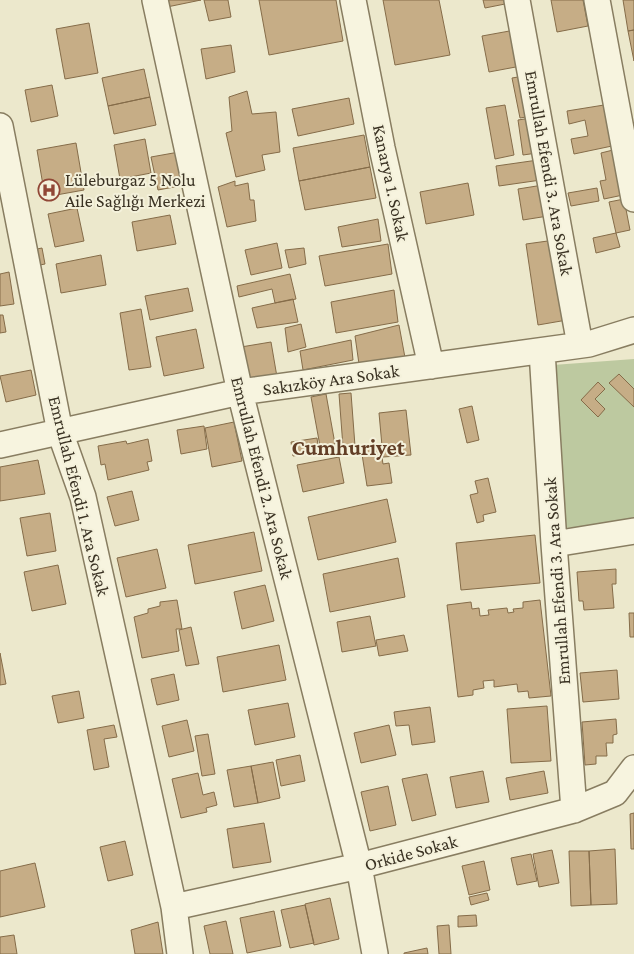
<svg xmlns="http://www.w3.org/2000/svg" width="634" height="954" font-family="'Crimson Pro',serif">
<rect width="100%" height="100%" fill="#ece8cc"/>
<path fill="#bdc9a0" d="M634,359V522L565,528L553,365Z"/>
<path fill="#c6ad86" stroke="#856c49" d="M167,0H201L167,7Z
M204,0H228L231,17L209,21Z
M259,0H336L343,41L269,55Z
M383,0H439L450,55L395,65Z
M483,0H509L510,3L485,8Z
M551,0H583L588,26L557,32Z
M623,0H634V30L628,31Z
M89,23L98,73L65,79L56,29Z
M515,30L521,66L489,72L482,36Z
M634,30V61L628,31Z
M231,45L235,72L206,79L201,49Z
M144,69L150,97L108,106L102,78Z
M524,76L532,116L520,118L512,78Z
M52,85L58,116L31,122L25,90Z
M247,91L252,114L276,112L280,152L262,155L265,170L236,177L226,133L232,131L229,97Z
M150,97L156,125L114,134L108,106Z
M349,98L354,124L298,136L292,109Z
M505,105L514,155L495,159L486,108Z
M604,105L612,146L574,154L571,139L588,136L585,120L569,124L567,111Z
M531,118L537,153L523,155L518,120Z
M364,135L370,167L299,181L293,148Z
M145,139L151,173L120,179L114,145Z
M76,143L84,190L45,197L37,150Z
M613,150L623,195L604,199L600,181L606,180L601,153Z
M179,152L185,185L158,190L151,157Z
M538,160L541,180L499,186L496,166Z
M370,167L376,198L305,210L299,181Z
M235,181V186L248,183L250,200H254L256,221L227,227L218,187Z
M468,183L474,215L426,224L420,192Z
M543,185L548,216L523,220L518,189Z
M597,188L599,201L571,206L568,193Z
M624,199L630,230L616,233L609,202Z
M77,208L84,241L55,247L48,214Z
M170,215L176,244L137,251L132,222Z
M378,219L381,241L342,247L338,227Z
M616,233L620,247L596,253L593,238Z
M555,240L567,320L538,325L526,244Z
M277,243L282,268L251,275L245,250Z
M388,244L392,274L325,286L319,256Z
M42,248L45,264L35,266L32,250Z
M304,248L306,264L289,268L285,250Z
M101,255L106,285L61,293L56,264Z
M9,272L14,304L0,306V274Z
M290,274L296,299L275,303L272,289L239,297L237,286Z
M188,288L193,311L150,320L145,296Z
M394,290L398,322L336,333L331,302Z
M293,299L298,322L257,328L252,308Z
M141,309L151,367L129,370L120,313Z
M0,315H3L6,332L0,333Z
M301,324L306,347L288,352L285,328Z
M399,325L406,363L360,371L355,336Z
M196,329L204,368L164,376L156,337Z
M351,340L353,360L303,370L300,351Z
M271,342L277,377L248,383L241,347Z
M31,370L36,395L6,402L0,376Z
M619,374L634,389V407L609,383Z
M598,382L605,389L595,399L605,409L598,417L581,400Z
M351,393L355,446L343,447L339,394Z
M326,394L335,444L320,446L311,397Z
M472,406L479,440L467,443L459,409Z
M406,410L411,455L383,457L379,413Z
M234,422L242,461L212,467L205,428Z
M204,426L207,449L181,454L177,430Z
M317,438L319,452L293,456L291,442Z
M148,439L152,461L147,462L149,470L108,480L105,464L101,465L98,446L126,441L127,444Z
M380,445L383,464L389,463L392,483L367,486L361,448Z
M339,457L344,483L303,492L297,465Z
M38,460L45,494L0,501V467Z
M488,478L496,512L483,515L484,521L477,523L470,495L478,493L475,481Z
M132,491L139,520L115,526L107,497Z
M387,499L396,542L318,560L308,517Z
M50,513L56,551L27,556L20,518Z
M254,532L262,571L195,584L188,545Z
M535,535L540,583L461,590L456,543Z
M157,549L166,588L126,597L117,558Z
M398,558L405,597L330,612L323,574Z
M58,565L66,604L32,611L24,572Z
M616,569V584H612L614,608L584,610L583,601H579L577,572Z
M265,585L274,621L242,629L234,592Z
M177,600L182,629H176L179,651L142,658L134,617L148,613V609L160,606V602Z
M540,600L551,696L529,698L528,691L518,692L517,684L494,687V680L483,681L484,688L473,690V695L458,697L447,605L471,602L472,609L479,608L480,616L489,615L488,610L507,608L508,613L514,612L513,609L523,608V602Z
M629,613H634V637H630Z
M370,616L376,646L342,652L337,622Z
M191,627L199,664L186,666L179,630Z
M404,635L408,651L379,656L376,640Z
M279,645L286,680L223,692L217,657Z
M0,653L6,684L0,685Z
M617,670L619,699L583,702L580,673Z
M174,674L179,700L157,705L151,679Z
M79,691L84,718L58,723L52,696Z
M288,703L295,737L255,745L248,710Z
M547,706L551,761L511,763L507,709Z
M430,707L435,742L412,745L409,725L396,726L394,712Z
M616,719L617,734L613,735V743H606L607,756H596V764L585,765L582,722Z
M187,720L194,751L169,757L162,726Z
M114,725L117,737L104,739L109,767L94,770L87,730Z
M389,725L396,755L361,763L354,733Z
M208,734L215,774L202,776L195,736Z
M300,755L305,781L281,786L276,760Z
M273,762L280,798L258,803L251,766Z
M251,766L258,803L234,807L227,770Z
M483,771L489,802L456,808L450,777Z
M544,771L548,793L510,800L506,778Z
M198,773L203,795L214,792L217,805L206,808L207,812L181,818L172,779Z
M427,774L436,815L412,821L402,779Z
M388,786L396,825L370,831L361,792Z
M634,813V849H631L630,814Z
M264,823L271,862L233,868L227,829Z
M125,841L133,875L108,881L100,847Z
M615,849L617,904L591,905L589,851Z
M552,850L559,883L539,887L533,854Z
M569,851H589L591,905L571,906Z
M531,854L537,881L517,885L511,858Z
M484,861L490,890L469,895L462,866Z
M35,863L45,907L0,917V871Z
M487,893L489,900L471,905L469,897Z
M330,898L339,939L314,945L305,904Z
M305,905L314,943L290,948L281,910Z
M274,911L281,946L247,953L240,918Z
M476,915L477,926L458,927V916Z
M226,921L233,954H210L204,926Z
M158,922L163,954H135L131,930Z
M449,925L451,954H439L437,926Z
M14,935L17,954H0V937Z
M427,948L428,954H404V953Z"/>
<g fill="none" stroke-linecap="round" stroke-linejoin="round">
<g stroke="#887d61" stroke-width="28">
<path id="street" d="M155,0L240,392L359,866L375,954
M353,0L382,148L431,366
M517,0L580,345
M597,0L634,199
M0,126L60,432L83,497L174,907L180,954
M542,351L554,544L574,810
M0,445L240,392L589,344L634,330
M554,544L634,531
M174,907L359,866L574,810L615,793L634,768"/>
</g>
<use href="#street" stroke="#f7f4df" stroke-width="25"/>
</g>
<defs>
<g id="hospital-ring" transform="scale(1.125)"><circle r="9.5" fill="#f4f1db" stroke="#914736" stroke-width="1.5"/><path d="M-5-5h3v3.5h4V-5h3V5h-3V1.5h-4V5h-3Z" fill="#914736"/></g>
</defs>
<g fill-rule="evenodd">
<use href="#hospital-ring" x="49" y="190"/>
</g>
<g text-anchor="middle" dominant-baseline="central" stroke-width="4" stroke-linejoin="round" paint-order="stroke">
<g font-size="18" fill="#3a3223" stroke="#f4f1db">
<text transform="translate(549 173) rotate(80)">Emrullah Efendi 3. Ara Sokak</text>
<text transform="translate(391 183) rotate(78)">Kanarya 1. Sokak</text>
<text transform="translate(331 380) rotate(-8)">Sakızköy Ara Sokak</text>
<text transform="translate(262 478) rotate(76)">Emrullah Efendi 2. Ara Sokak</text>
<text transform="translate(79 496) rotate(76)">Emrullah Efendi 1. Ara Sokak</text>
<text transform="translate(557 581) rotate(-94)">Emrullah Efendi 3. Ara Sokak</text>
<text transform="translate(411 853) rotate(-15)">Orkide Sokak</text>
</g>
<g font-size="18" fill="#3a3223" stroke="#f4f1db" text-anchor="start">
<text x="65" y="180">Lüleburgaz 5 Nolu<tspan x="65" dy="21">Aile Sağlığı Merkezi</tspan></text>
</g>
<g font-size="22" font-weight="bold" fill="#623e26" stroke="#f4f1db">
<text x="348" y="447">Cumhuriyet</text>
</g>
</g>
</svg>
